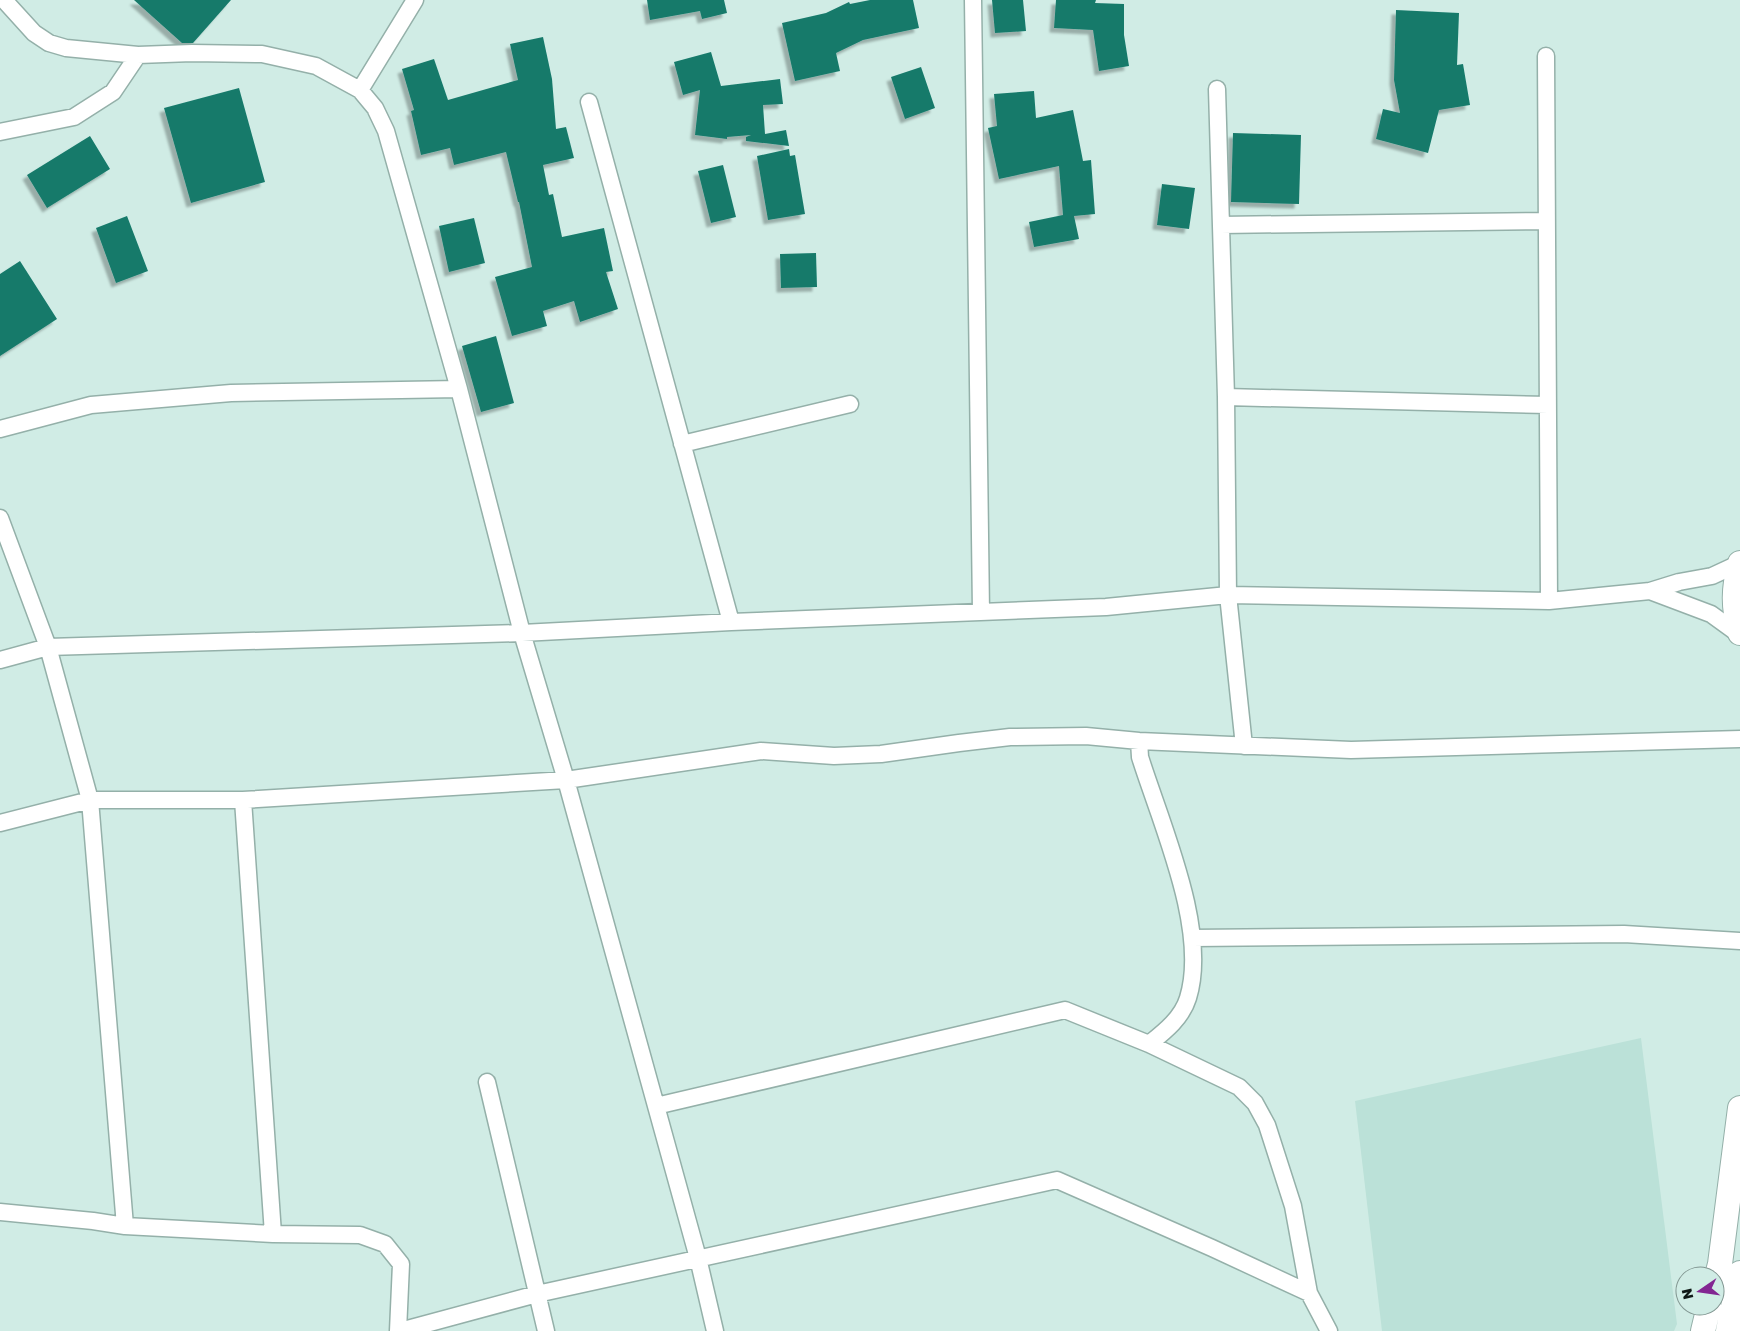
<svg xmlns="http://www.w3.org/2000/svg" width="1740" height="1331" font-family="'Golos Text',sans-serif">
<defs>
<filter id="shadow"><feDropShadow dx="-4.5" dy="4.5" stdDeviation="1" flood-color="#0004"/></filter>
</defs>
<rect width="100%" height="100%" fill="#d0ece5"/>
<path fill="#bbe1d8" d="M1641,1038L1677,1324L1674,1331H1382L1355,1101Z"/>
<path fill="#167a6b" filter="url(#shadow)" d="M134,0H231L193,43H182Z
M647,0H724L727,13L702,19L700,11L650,20Z
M870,0H913L919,28L863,40L836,53L840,71L795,81L782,23L826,13L849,2L850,4Z
M992,0H1023L1026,31L995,33Z
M1056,0H1096L1095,3L1124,4V35L1129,66L1099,71L1093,30L1054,28Z
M1396,10L1459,13L1457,65L1463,64L1470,105L1439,110L1428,153L1376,139L1383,109L1400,113L1394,80Z
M543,37L552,79L556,129L566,127L574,158L543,165L549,195L553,194L562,237L604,228L613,271L606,272L618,309L580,322L574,301L543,311L547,326L512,336L495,277L532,267L519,202H518L506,152L454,165L450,148L421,155L411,111L414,110L402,69L434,59L448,100L518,80L510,44Z
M711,52L721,86L780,79L783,104L763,105L765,134L786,130L789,146L746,141V137L751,135L727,137V139L695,135L700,90L683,95L674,62Z
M921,67L935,108L905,119L891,77Z
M239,88L265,182L191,203L164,108Z
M1034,91L1036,118L1073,110L1083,161L1091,160L1095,214L1074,216L1079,239L1034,247L1029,222L1063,215L1059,166L999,179L988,128L997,126L994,94Z
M1233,133L1301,135L1299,204L1231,202Z
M90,136L110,169L47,208L27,175Z
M789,149L790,156L795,155L805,214L768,220L757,156Z
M723,165L736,217L711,223L698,171Z
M1162,184L1195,188L1189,229L1157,225Z
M127,216L148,271L116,283L96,228Z
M474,218L485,263L449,272L439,226Z
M816,253L817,287L781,288L780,254Z
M20,261L57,319L0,356V274Z
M496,336L514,403L481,412L462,346Z"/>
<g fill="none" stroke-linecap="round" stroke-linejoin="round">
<g stroke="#94b0a9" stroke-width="19">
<path id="street" d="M4,0L34,33L49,43L66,48L138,55L192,53L262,54L316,66L360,90L375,108L386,131L459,389L522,633L566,780L698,1258L715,1331
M973,0L981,612
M1546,56L1549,601
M1217,89L1226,397L1228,595L1244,746
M360,90L415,0
M589,102L731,622
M0,132L74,117L113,92L138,55
M1221,225L1547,221
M1226,397L1548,405
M0,429L91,405L231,393L459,389
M682,444L850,404
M0,518L48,647L90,800L125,1226
M1650,591L1711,614L1740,635
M0,660L48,647L522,633L731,622L1106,607L1228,595L1549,601L1650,591L1679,582L1712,576L1740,563
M1139,741L1140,757C1161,824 1209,930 1188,998C1182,1018 1164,1032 1149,1044
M243,800L273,1234
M0,823L90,800H243L566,780L761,751L834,756L881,754L959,743L1010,737L1086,736L1139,741L1351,750L1740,739
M1192,938L1624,934L1740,941
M487,1082L546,1331
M656,1106L1065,1010L1149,1044L1239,1087L1255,1103L1267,1125L1293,1206L1309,1293L1329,1331
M0,1212L93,1221L125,1226L273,1234L360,1235L385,1244L401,1264L398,1331
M400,1331L537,1294L1057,1180L1212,1248L1309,1293"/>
</g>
<g stroke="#94b0a9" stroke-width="26">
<path id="secondary" d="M1740,563C1733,589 1733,607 1740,633
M1715,1283L1720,1264L1740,1108
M1703,1331L1709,1306
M1728,1331L1740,1273"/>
</g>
<use href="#street" stroke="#fff" stroke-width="16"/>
<use href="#secondary" stroke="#fff" stroke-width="24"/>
</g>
<g transform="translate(1700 1291) rotate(257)"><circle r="24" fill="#d0ece5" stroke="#829792"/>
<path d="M0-4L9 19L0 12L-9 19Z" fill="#832692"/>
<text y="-8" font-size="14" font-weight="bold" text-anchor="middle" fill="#0e1816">N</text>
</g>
</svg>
